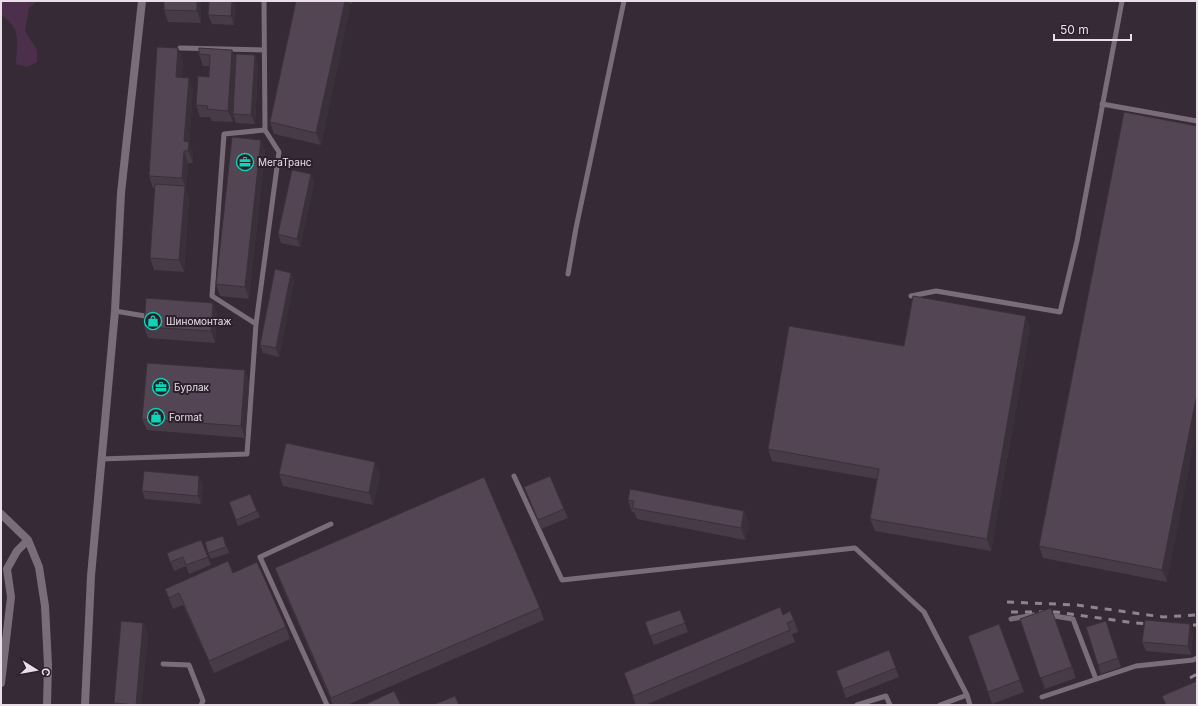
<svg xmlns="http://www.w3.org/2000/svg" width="1198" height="706" font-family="Inter,sans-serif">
<rect width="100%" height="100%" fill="#372a37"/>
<path fill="#4b2f4b" d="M1,1H37L29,8L25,31L37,50V62L27,67L16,64C17,41 22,29 1,15Z"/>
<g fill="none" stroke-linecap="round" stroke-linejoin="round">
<path stroke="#7b6c7a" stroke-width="5" d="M180,48L264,50
M1102,104L1197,121
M568,274L576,228L624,1
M911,296L936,291L1060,312L1077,241L1122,1
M115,311L145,316
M256,324L212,296L224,134L265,130
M101,459L247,454L256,324L279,152L265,130L264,1
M514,476L562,580L855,548L924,612L967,695
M1048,615L1073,619L1096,679
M1011,619L1034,615
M163,664L189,665L203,701L201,705
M1042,697L1136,666L1193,660L1197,658
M327,705L260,557L331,524
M857,705L886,696L890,705
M940,705L967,695L970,705"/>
<path stroke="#7b6c7a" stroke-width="8" d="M1,514L28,540L39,567L45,606L48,665L47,705
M1,683L11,597L7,569L17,551L28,540
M85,705L91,576L115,311L121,193L142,1"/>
<path stroke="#8e838e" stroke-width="3" stroke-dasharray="7 7" stroke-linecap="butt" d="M1007,602L1077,605L1163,617L1197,615
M1011,612H1056L1135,623L1155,624
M1179,625H1197
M1190,678L1197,674"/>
</g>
<path fill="#473b47" d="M201,1V23L168,22L164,10Z
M209,1H235L234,25L212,24L208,15Z
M296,1H352V4L349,3L350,6L321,145L274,134L270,122Z
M232,50L236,60L258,64L255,124L236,123L233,115V122L212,121L210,117H200L196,105L209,77V66H203L199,54Z
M183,60L182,77L193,89L189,143L193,153V163H188L186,190L189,198L184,272L154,270L150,258L155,188H153L149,176Z
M1124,112L1167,582L1043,558L1039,546Z
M265,151L249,299L220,296L216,284Z
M311,174L314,183L300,247L281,243L278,234Z
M291,273L294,281L279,357L263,353L260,345Z
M213,303L217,315L215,343L148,338L144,327Z
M1030,328L991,551L875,531L870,519L877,479L772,461L768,449Z
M245,370L249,382L245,438L147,430L142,419Z
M279,474H380L373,505L283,486Z
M203,485L201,504L145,499L142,491Z
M524,487L564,509L568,518L541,529Z
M250,494L260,517L238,526L229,502Z
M628,500L744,511L749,523L745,540L637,519L634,512H632Z
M223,536L229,553L211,559L208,553Z
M201,540L211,565L189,574L186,566L174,571L167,553Z
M275,568L540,608L544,620L347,705H333L279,579Z
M233,573L286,627L290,639L214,673L183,605L173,609L165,589Z
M1051,608L1076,678L1045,689L1020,619Z
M680,610L688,632L654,645L645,622Z
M783,615L794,620L798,632L792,634L795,642L645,705H636L624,673Z
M143,623L148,634L141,705H115L114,703Z
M999,624L1024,692L992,704L968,636Z
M1109,630L1121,667L1101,674L1098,665Z
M1193,633L1191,655L1146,651L1142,642Z
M889,650L899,677L846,698L836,671Z"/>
<path fill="#3a303a" d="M197,1H201V23L197,11Z
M232,1H235L234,25L231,16Z
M345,1H349L350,6L321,145L316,133Z
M178,48L183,60L181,88L176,77Z
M232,50L236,61L233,122L228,111Z
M255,55L258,64L255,124L251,115Z
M189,78L193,89L189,143L193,153V163L184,141Z
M261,140L265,151L249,299L245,287Z
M184,151L188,163L186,190L189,198L184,272L179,260L185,186L182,178Z
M311,174L314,183L300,247L297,239Z
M291,273L294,281L279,357L276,348Z
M213,303L217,315L215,343L211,331Z
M1026,316L1030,328L991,551L987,539Z
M245,370L249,382L245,438L241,426Z
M1197,394V428L1167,582L1162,570Z
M375,462L380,474L373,505L369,493Z
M199,476L203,485L201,504L198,496Z
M744,511L749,523L745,540L741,528Z
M143,623L148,634L141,705H136Z
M1190,624L1193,633L1191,655L1188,646Z"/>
<path fill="#534553" stroke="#3a303a" d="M164,1H197V11L164,10Z
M209,1H232L231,16L208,15Z
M296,1H345L316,133L270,122Z
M157,47L178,48L176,77L189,78L184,141L189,142L188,151H184L182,178L149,176Z
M199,48L232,50L228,111L207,109L208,106L196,105L198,76L209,77L210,55L199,54Z
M236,54L255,55L251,115L233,114Z
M1124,112L1197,126V394L1162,570L1039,546Z
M232,137L261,140L245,287L216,284Z
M292,170L311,174L297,239L278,234Z
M155,184L185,186L179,260L150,258Z
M275,269L291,273L276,348L260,345Z
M913,296L1026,316L987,539L870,519L879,469L768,449L789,326L904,346Z
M146,298L213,303L211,331L144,327Z
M147,363L245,370L241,426L142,419Z
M286,443L375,462L369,493L279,474Z
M144,471L199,476L198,496L142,491Z
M550,476L564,509L538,520L524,487Z
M484,477L540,608L331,698L275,568Z
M630,489L744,511L741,528L632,508L634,501L628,500Z
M250,494L257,511L236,520L229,502Z
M223,536L226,547L208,553L205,542Z
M201,540L208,557L186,565L183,557L170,562L167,553Z
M228,561L233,573L257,562L286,627L209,661L179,593L169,598L165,589Z
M780,607L783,615L790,611L794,620L787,623L790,630L633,696L624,673Z
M1051,608L1072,667L1040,678L1020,619Z
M680,610L685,623L650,636L645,622Z
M1145,620L1190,624L1188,646L1142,642Z
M121,621L143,623L136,705L114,703Z
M1106,621L1118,658L1098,665L1086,627Z
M999,624L1020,680L988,692L968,636Z
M889,650L896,668L843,689L836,671Z
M1197,681V705H1166L1162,696Z
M394,691L401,705H364Z
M455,696L459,705H433Z"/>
<defs>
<g id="office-ring" transform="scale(0.9)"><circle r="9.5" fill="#2d202d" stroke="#0dd5b5" stroke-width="1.5"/><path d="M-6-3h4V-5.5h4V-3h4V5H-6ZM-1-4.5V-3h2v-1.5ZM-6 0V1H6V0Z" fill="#0dd5b5"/></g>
<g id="shop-ring" transform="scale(0.9)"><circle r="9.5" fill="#2d202d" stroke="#0dd5b5" stroke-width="1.5"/><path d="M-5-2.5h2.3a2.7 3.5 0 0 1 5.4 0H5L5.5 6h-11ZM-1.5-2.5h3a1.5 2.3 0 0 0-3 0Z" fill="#0dd5b5"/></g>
</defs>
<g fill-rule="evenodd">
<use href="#office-ring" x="245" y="162"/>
<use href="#shop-ring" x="153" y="321"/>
<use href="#office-ring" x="161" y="387"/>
<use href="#shop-ring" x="156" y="417"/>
</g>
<g text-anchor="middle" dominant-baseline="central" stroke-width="4" stroke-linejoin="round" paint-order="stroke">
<g font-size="10" fill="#e8dfe8" stroke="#2d202d" text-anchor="start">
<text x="258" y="162">МегаТранс</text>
<text x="166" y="321">Шиномонтаж</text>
<text x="174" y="387">Бурлак</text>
<text x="169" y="417">Format</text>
</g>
</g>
<rect width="1198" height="706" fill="none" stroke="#e8dfe8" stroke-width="4"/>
<g transform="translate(36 670) rotate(101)" stroke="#2d202d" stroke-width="3" paint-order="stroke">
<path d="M0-3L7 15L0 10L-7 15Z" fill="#e8dfe8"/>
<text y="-6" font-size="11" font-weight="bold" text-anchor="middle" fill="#e8dfe8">С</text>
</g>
<path d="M1054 34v6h77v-6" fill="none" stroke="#e8dfe8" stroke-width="2"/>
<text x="1060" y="34" font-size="12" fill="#e8dfe8" stroke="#2d202d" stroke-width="3" paint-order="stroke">50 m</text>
</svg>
